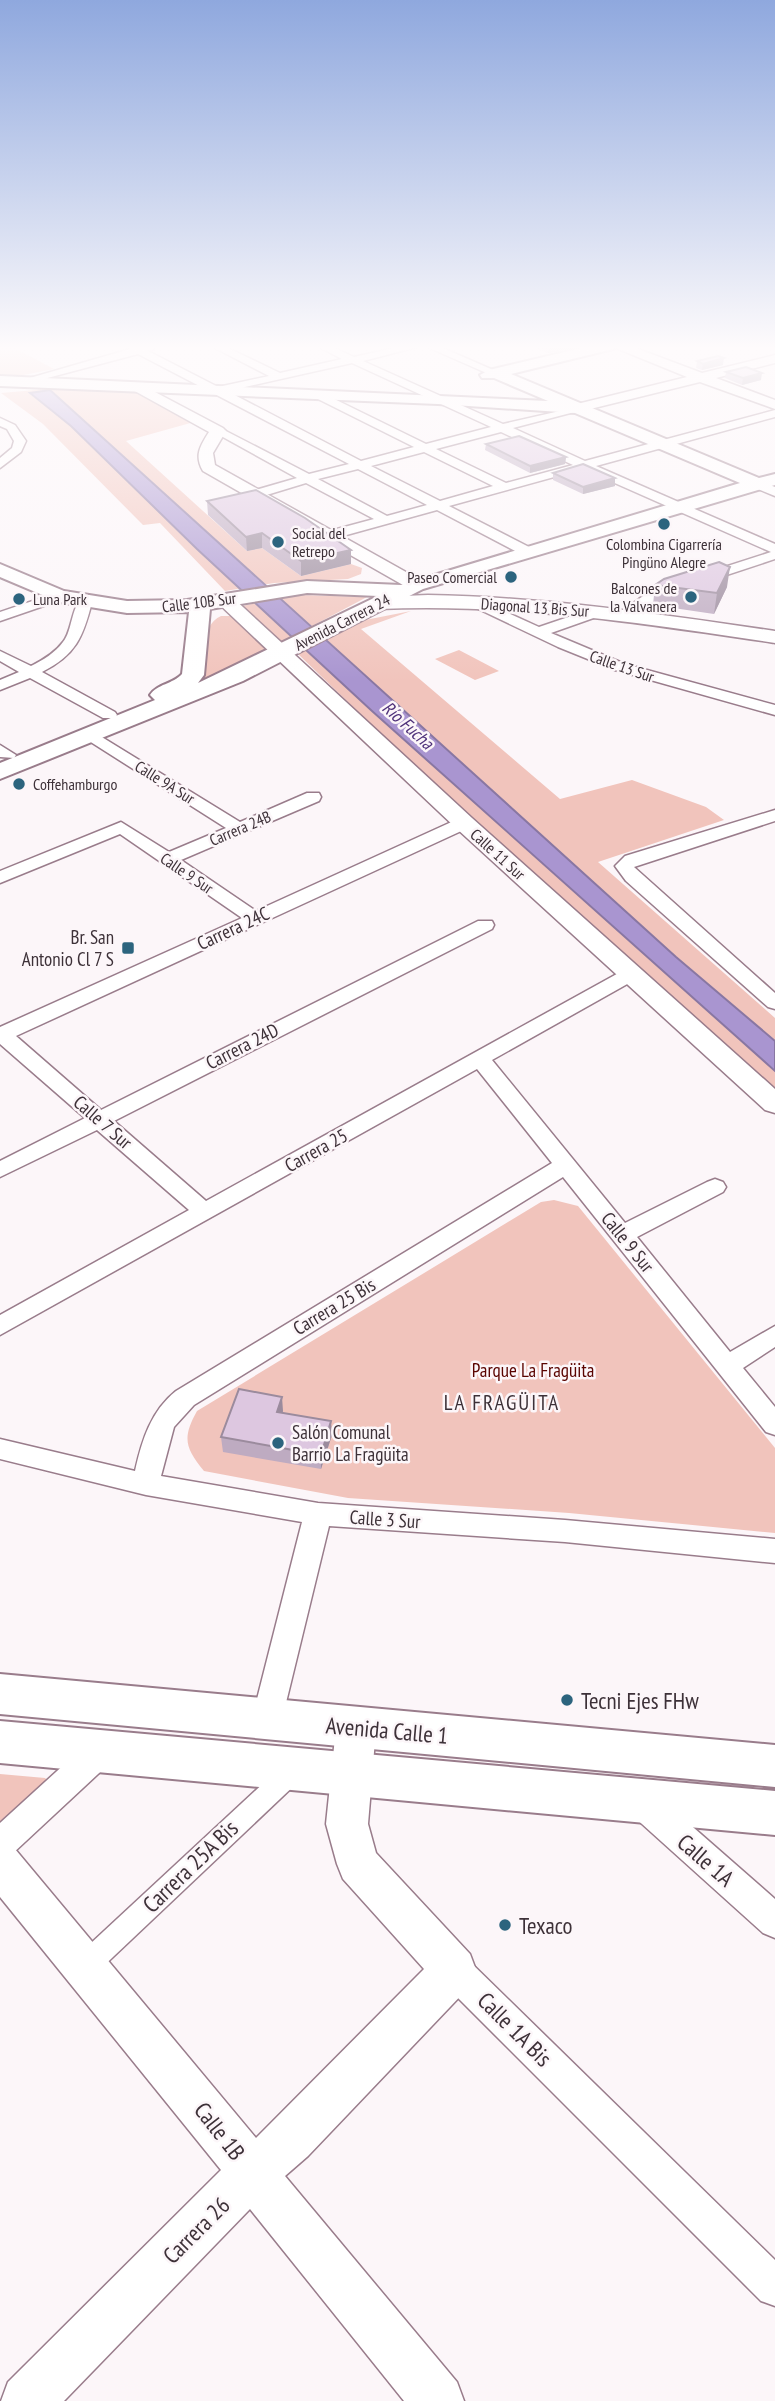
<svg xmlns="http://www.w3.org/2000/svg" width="775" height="2401" font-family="'PT Sans Narrow',sans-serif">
<rect width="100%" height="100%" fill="#fcf6f9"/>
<path fill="#f1c4bc" d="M0,346H11L54,369L13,377H0Z
M47,389L137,393L194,422L126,441L247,551L262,548L301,576L351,564L362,568L361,574L348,579L274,583L225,591L160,523L143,525L43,424L1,393Z
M300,595L367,597L282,642L242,606Z
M411,611L361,629L560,799L632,780L706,807L724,820L598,862L775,1018V1092L505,853L298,654L365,620Z
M221,616H234L269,649L196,686C200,665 200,625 221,616Z
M459,650L499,671L475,680L435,659Z
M554,1200L578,1206L775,1448V1533L569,1513L348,1498L204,1471C185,1448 182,1438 197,1411L541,1202Z
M0,1774L45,1778L49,1782L0,1824Z"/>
<path fill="#a995d0" stroke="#8977a2" stroke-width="2" d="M50,390L676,957L775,1041V1071L372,711L197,549L71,426L30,393Z"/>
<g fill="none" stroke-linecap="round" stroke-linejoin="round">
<g stroke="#997c8b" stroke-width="3">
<path id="pedestrian" d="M291,1762L299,1765L303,1773L299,1781L94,1975L85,1979L76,1975L72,1966L76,1957L283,1765Z"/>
</g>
<g stroke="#997c8b" stroke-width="3">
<path id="minor" d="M126,346H154V349L148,351L218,387L269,376L211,346H224L280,373L342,359L317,346H330L354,357L403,346H421L363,361L503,424L582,406V410L513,428L585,461L775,410V417L596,466L775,544V559L660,597L642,610H632V604L650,591L771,552L583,469L449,506L531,548V554H521L437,510L332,539H322V533L374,519L306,483L260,497H252V491L297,478L212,431L222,429L309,474L349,464L138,354L21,385L16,382L130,349ZM352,363L491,427L426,444L320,392H312V396L414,447L361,461L227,391ZM501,432L573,465L506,483L436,449ZM424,452L493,486L440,501L371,466ZM358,469L427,505L387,516L318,479Z
M425,346H438L500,373L491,375Z
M0,418L15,425L26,441L21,452L0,468V458L12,448L14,441L7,429L0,426Z
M757,480L775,487V496L753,487V481Z
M59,592L66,596L64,599L0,621V612Z
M85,598L92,602C83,637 76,655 42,672L115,712L117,715L115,718H103L30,678L0,690V680L19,672L0,661V651L31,666C43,660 55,653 63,642C73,631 71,602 85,598Z
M477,599L539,627L592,609H602V615L551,633L625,664L775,705V715L615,670L558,647L472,606L470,603Z
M92,731L240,822L307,793H319L321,797L319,801L181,860L256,911L458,819L464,818L473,823L470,827L16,1036L101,1110L478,921H492L494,925L492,929L114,1121L206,1201L624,970H638L641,974L638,978L492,1060L625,1223L707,1182L715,1179L723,1182L726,1187L723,1192L637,1237L730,1352L775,1326V1347L743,1368L775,1407V1435L766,1432L563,1177L194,1405L174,1427L161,1476L318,1503L565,1520L775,1539V1563L565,1542L329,1526L282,1719L278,1729L267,1733L256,1729L252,1719L302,1522L146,1495L0,1459V1439L135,1471C142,1440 151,1411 176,1391L552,1163L477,1069L0,1335V1315L189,1210L97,1130L0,1177V1161L85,1118L0,1044V1027L242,918L120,834L0,883V871L121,822L169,852L226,828L86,739L84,736Z
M0,745L16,755L14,758L0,757Z
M775,810V821L634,867L775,993V1009L768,1007L626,881L615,866L625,856Z
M101,1737L112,1741L116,1751L112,1761L11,1855L0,1859V1823L90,1741Z
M643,1789L654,1793L775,1899V1938L763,1933L632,1815L627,1804L632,1793Z
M454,1953L466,1958L775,2260V2306L761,2301L442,1982L437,1970L442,1958Z"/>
</g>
<g stroke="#997c8b" stroke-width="3">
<path id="tertiary" d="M611,346H630L702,373L775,355V363L716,378L775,400V409L700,382L578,412L573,411L571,408L573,405L687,377Z
M138,383L223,428L226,431L213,453L215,465L422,581L425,585L422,589H410L203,471C194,456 200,446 209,432L133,390V384Z
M225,594L231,596L472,818L775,1089V1113L765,1110L456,828L219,604L216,600L219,596Z
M428,595C545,597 659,614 775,631V643C643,623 512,603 378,609L369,603L378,597Z
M356,1710L370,1715L376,1728L368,1824L376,1853L470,1954L476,1970L470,1986L308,2156L285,2176L457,2382L464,2401H404L250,2209L64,2401H1L8,2382L221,2170L0,1897V1843L15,1849L256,2138L424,1969L343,1879L337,1864L326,1824L336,1728L342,1715Z"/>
</g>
<g stroke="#997c8b" stroke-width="4">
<path id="secondary" d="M590,346H616L613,349L511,374L759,478L775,474V485L423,589L243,681L0,779V763L155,700L150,695C157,684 173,684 182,674L189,612L127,613L59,602L0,577V564L64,591L127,601L187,600L307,581L401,585L740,483L575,413L438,404L0,386V376L548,401L494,378H482L480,375L489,370ZM307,593L378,596L198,683L204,675L210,609Z
M0,1674L775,1745V1787L0,1714Z
M0,1721L775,1791V1835L0,1763Z"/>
</g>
<use href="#pedestrian" fill="#fff" fill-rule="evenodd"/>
<use href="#minor" fill="#fff" fill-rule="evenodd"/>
<use href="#tertiary" fill="#fff" fill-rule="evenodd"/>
<use href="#secondary" fill="#fff" fill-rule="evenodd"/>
</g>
<path fill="#beabc1" d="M529,346H588L548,353Z
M697,361L723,365L702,370L696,368Z
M726,372L761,380L742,385L725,378Z
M486,444L566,457L565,464L530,473L485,450Z
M553,473L615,486L583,494L553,480Z
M207,501L351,550V564L301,576L262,548L247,551L208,515Z
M655,585L727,587L714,614L653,605Z
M283,1411V1413L332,1435L321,1469L223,1452L221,1437Z"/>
<path fill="#9b8b9d" d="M549,346H588L548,353Z
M724,358L723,365L702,370L703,364Z
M762,373L761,380L742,385L743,378Z
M566,457L565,464L530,473V466Z
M615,478V486L583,494V487Z
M262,533V548L247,551L246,537Z
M351,550V564L301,576V561Z
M730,567L727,587L714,614L717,593Z
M282,1397L283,1411L278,1426L277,1412Z
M331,1421L332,1435L321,1469V1455Z"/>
<path fill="#ddc7e0" stroke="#9b8b9d" stroke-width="2" d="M718,356L724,358L703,364L697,361Z
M746,367L762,373L743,378L726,372Z
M519,436L566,457L530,466L486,444Z
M583,464L615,478L583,487L553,473Z
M256,490L305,518L351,550L301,561L262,533L246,537L207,501Z
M719,562L730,567L717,593L655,585L664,579Z
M239,1389L282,1397L277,1412L331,1421L321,1455L221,1437Z"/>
<linearGradient id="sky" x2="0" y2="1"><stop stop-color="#8fa8de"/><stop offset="0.51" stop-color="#fefbfc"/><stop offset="1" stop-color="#fefbfc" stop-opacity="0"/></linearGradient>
<rect width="775" height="682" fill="url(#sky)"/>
<g fill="#2c647e" stroke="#fcf6f9" stroke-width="2.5">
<circle cx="664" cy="524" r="7"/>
<circle cx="278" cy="542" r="7"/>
<circle cx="511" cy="577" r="7"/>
<circle cx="691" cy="597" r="7"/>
<circle cx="19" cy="599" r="7"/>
<circle cx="19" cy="784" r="7"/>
<rect x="121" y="941" width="14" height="14" rx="3.5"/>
<circle cx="278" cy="1443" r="7"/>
<circle cx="567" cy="1700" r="7"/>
<circle cx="505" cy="1925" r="7"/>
</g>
<g text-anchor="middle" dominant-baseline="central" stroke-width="5" stroke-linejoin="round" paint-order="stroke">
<g font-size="16" fill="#3d3138" stroke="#fcf6f9" text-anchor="start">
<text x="292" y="533">Social del<tspan x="292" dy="18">Retrepo</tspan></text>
<text x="664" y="544" text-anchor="middle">Colombina Cigarrería<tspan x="664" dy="18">Pingüno Alegre</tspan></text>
<text x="497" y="577" text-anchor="end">Paseo Comercial</text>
<text x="677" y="588" text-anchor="end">Balcones de<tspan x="677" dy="18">la Valvanera</tspan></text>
<text x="33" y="599">Luna Park</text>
<text x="33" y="784">Coffehamburgo</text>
</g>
<g font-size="16" fill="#3d3138" stroke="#fcf6f9">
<text transform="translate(199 602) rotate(-7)">Calle 10B Sur</text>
<text transform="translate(535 607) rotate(4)">Diagonal 13 Bis Sur</text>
<text transform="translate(342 622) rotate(-27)">Avenida Carrera 24</text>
<text transform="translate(622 666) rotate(19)">Calle 13 Sur</text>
<text transform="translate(165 782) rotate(32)">Calle 9A Sur</text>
<text transform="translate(240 828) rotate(-23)">Carrera 24B</text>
<text transform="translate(498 854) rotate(42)">Calle 11 Sur</text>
<text transform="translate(187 873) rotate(34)">Calle 9 Sur</text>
</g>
<g font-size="18" font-style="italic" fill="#50337b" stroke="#fcf6f9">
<text transform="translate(408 725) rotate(42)">Río Fucha</text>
</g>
<g font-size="19" fill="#3d3138" stroke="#fcf6f9">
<text transform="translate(233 928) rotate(-25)">Carrera 24C</text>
<text transform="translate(242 1046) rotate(-27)">Carrera 24D</text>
<text transform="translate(103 1122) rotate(41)">Calle 7 Sur</text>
<text transform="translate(316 1150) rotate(-29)">Carrera 25</text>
<text transform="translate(628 1242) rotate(51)">Calle 9 Sur</text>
<text transform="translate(334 1306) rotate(-31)">Carrera 25 Bis</text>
<text transform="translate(385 1519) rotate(4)">Calle 3 Sur</text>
</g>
<g font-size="19" fill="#3d3138" stroke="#fcf6f9" text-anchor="end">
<text x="114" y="937">Br. San<tspan x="114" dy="22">Antonio Cl 7 S</tspan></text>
<text x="292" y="1432" text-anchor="start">Salón Comunal<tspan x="292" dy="22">Barrio La Fragüita</tspan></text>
</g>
<g font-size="19" fill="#5a0400" stroke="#fcf6f9">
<text x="533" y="1370">Parque La Fragüita</text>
</g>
<g font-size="21" letter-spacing="2" fill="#3d3138" stroke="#fcf6f9">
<text x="502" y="1402">LA FRAGÜITA</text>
</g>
<g font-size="23" fill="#3d3138" stroke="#fcf6f9" text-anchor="start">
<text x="581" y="1700">Tecni Ejes FHw</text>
<text x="519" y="1925">Texaco</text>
</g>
<g font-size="23" fill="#3d3138" stroke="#fcf6f9">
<text transform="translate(387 1730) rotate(5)">Avenida Calle 1</text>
<text transform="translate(706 1860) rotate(41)">Calle 1A</text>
<text transform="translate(190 1866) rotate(-44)">Carrera 25A Bis</text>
<text transform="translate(515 2029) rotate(45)">Calle 1A Bis</text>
<text transform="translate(220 2131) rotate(52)">Calle 1B</text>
<text transform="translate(196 2230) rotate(-45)">Carrera 26</text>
</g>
</g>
</svg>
